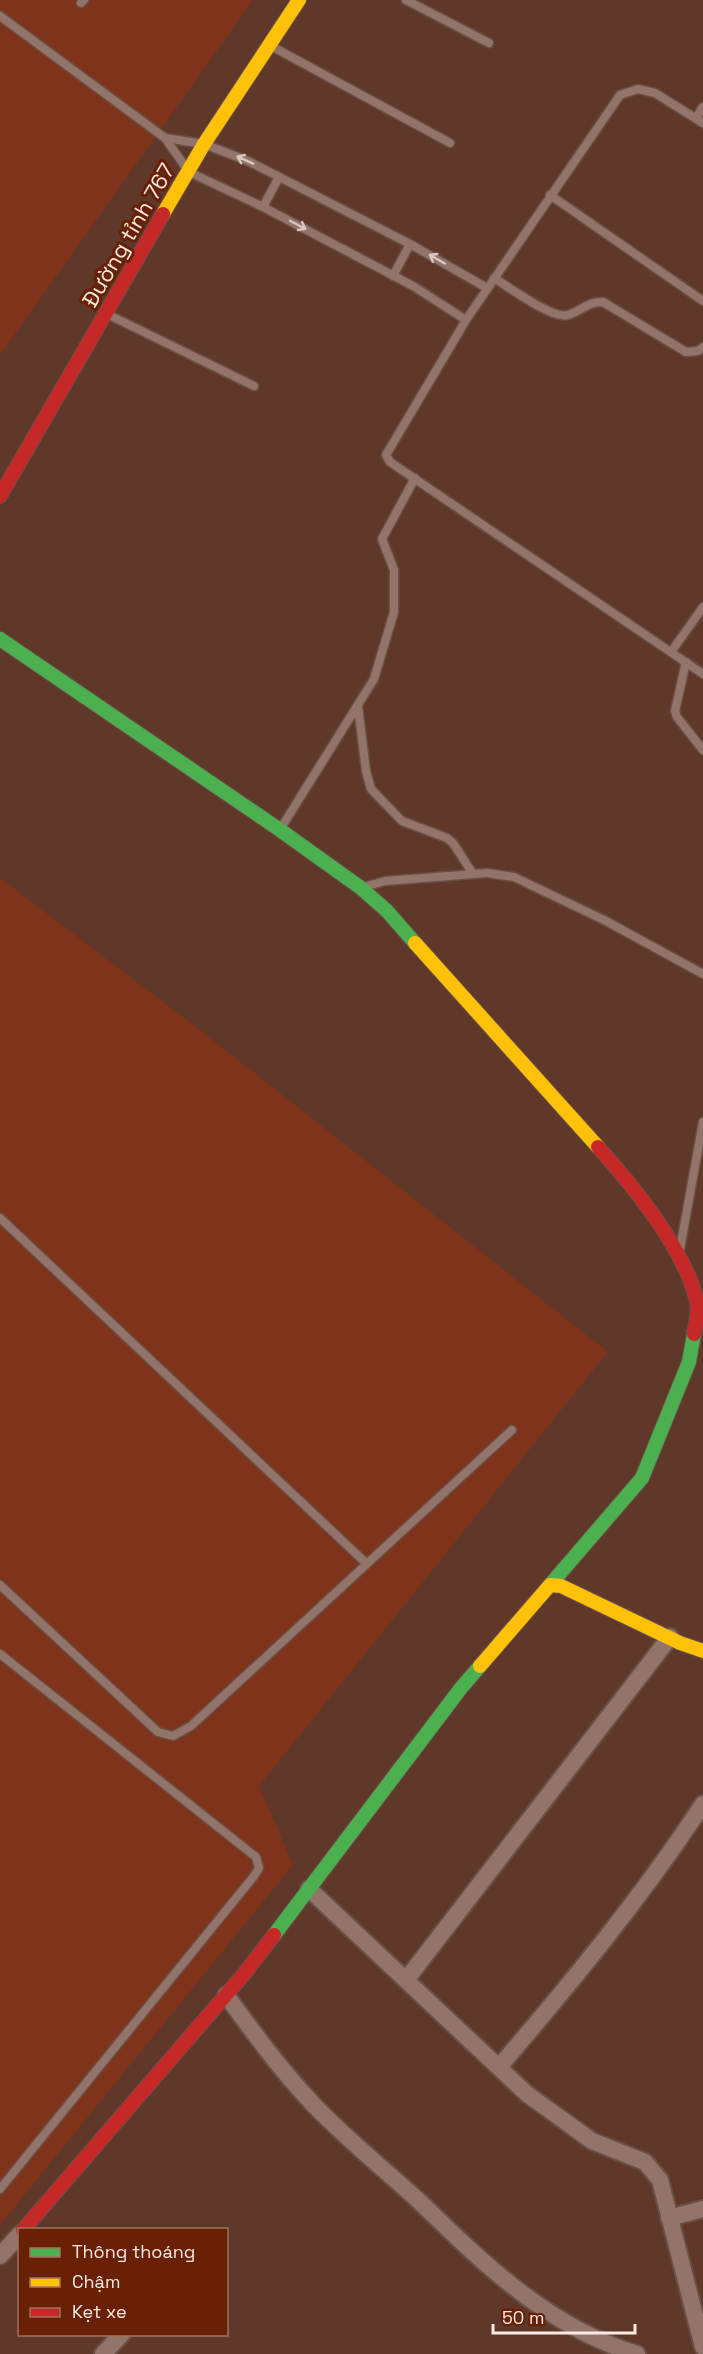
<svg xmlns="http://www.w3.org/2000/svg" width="703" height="2354" font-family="'Space Grotesk',sans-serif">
<rect width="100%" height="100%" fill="#5f382a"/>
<path fill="#7f331a" d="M0,0H253L0,355Z
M0,878L204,1033L608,1352L259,1786L293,1865L0,2225Z"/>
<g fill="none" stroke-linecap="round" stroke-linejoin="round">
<g stroke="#694f46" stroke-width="11">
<path id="lane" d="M406,0L489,43
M81,3L84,0
M0,16L165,138L189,172L263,207L413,286L466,320
M273,47L450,143
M696,118L703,107
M703,123L655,93L638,89L620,95L466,320L386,455L390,462L703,674
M165,138L204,144L248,161L410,244L487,288
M550,195L703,301
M263,207L279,177
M393,276L410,244
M494,278C509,287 553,320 568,315C580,311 590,301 603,302L686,352L698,351L703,347
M109,315L254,386
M671,652L703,607
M686,662L675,711L677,717L703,750
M358,706L366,771L371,789L402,821L447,838L453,843L473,874
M281,828L374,679L394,612V570L382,539L415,478
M364,887L385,881L487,873L514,877L606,921L703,974
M0,1218L367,1564
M680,1249L703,1122
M0,1585L158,1732L173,1736L191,1726L512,1430
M0,1654L256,1857L259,1868L254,1876L0,2189"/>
</g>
<g stroke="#694f46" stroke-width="20">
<path id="street" d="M309,1889L527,2094L592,2141L645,2162L660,2180L703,2347
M406,1980L670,1637
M226,1995C253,2032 280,2069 311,2102C345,2138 383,2168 419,2201C483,2263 549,2328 637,2354
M499,2067C571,1983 642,1897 703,1804
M669,2218L703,2209
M0,2256L20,2234
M103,2354L122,2334"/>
</g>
<g stroke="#694f46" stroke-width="16">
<path id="fast" d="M0,639L280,830L361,888L387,911L415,943
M550,1585L642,1478L689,1362L694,1334
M274,1935L461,1688L480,1666"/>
</g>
<g stroke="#694f46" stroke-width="16">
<path id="slow" d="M163,214L204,144L299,0
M415,943L598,1147
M480,1666L550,1585L561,1586L680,1643L703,1651"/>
</g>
<g stroke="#694f46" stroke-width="16">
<path id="jam" d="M0,496L163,214
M598,1147C634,1187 685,1249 697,1302C699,1311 696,1325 694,1334
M23,2230L244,1974L274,1935"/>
</g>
<use href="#lane" stroke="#93746a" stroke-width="8"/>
<use href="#street" stroke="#93746a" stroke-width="16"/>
<use href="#fast" stroke="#4caf50" stroke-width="14"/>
<use href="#slow" stroke="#ffc107" stroke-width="14"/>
<use href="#jam" stroke="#c62828" stroke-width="14"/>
</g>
<defs><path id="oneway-shaft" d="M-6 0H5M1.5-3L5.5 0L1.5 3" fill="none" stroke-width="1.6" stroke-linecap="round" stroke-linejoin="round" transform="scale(1.5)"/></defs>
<g stroke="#dcc6bf">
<use href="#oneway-shaft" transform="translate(245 160) rotate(-156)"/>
<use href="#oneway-shaft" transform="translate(298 225) rotate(28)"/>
<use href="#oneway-shaft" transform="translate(437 259) rotate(-150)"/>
</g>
<g text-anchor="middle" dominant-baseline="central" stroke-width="6" stroke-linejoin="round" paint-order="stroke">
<g font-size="22" fill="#fbe9e3" stroke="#692106">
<text transform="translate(128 235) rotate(-60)">Đường tỉnh 767</text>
</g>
</g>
<rect x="18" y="2228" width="210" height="108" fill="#692106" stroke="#a3715e" stroke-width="1.5"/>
<rect x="30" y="2248" width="30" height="9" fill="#4caf50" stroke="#a3715e" stroke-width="1.5"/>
<text x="72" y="2258" font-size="18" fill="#fbe9e3">Thông thoáng</text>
<rect x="30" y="2278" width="30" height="9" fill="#ffc107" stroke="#a3715e" stroke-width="1.5"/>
<text x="72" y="2288" font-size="18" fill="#fbe9e3">Chậm</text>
<rect x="30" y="2308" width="30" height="9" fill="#c62828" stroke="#a3715e" stroke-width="1.5"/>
<text x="72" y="2318" font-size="18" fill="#fbe9e3">Kẹt xe</text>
<path d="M493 2324v9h142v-9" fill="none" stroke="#fbe9e3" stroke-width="3"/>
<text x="502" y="2324" font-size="18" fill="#fbe9e3" stroke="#692106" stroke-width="4.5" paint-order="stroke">50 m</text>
</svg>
